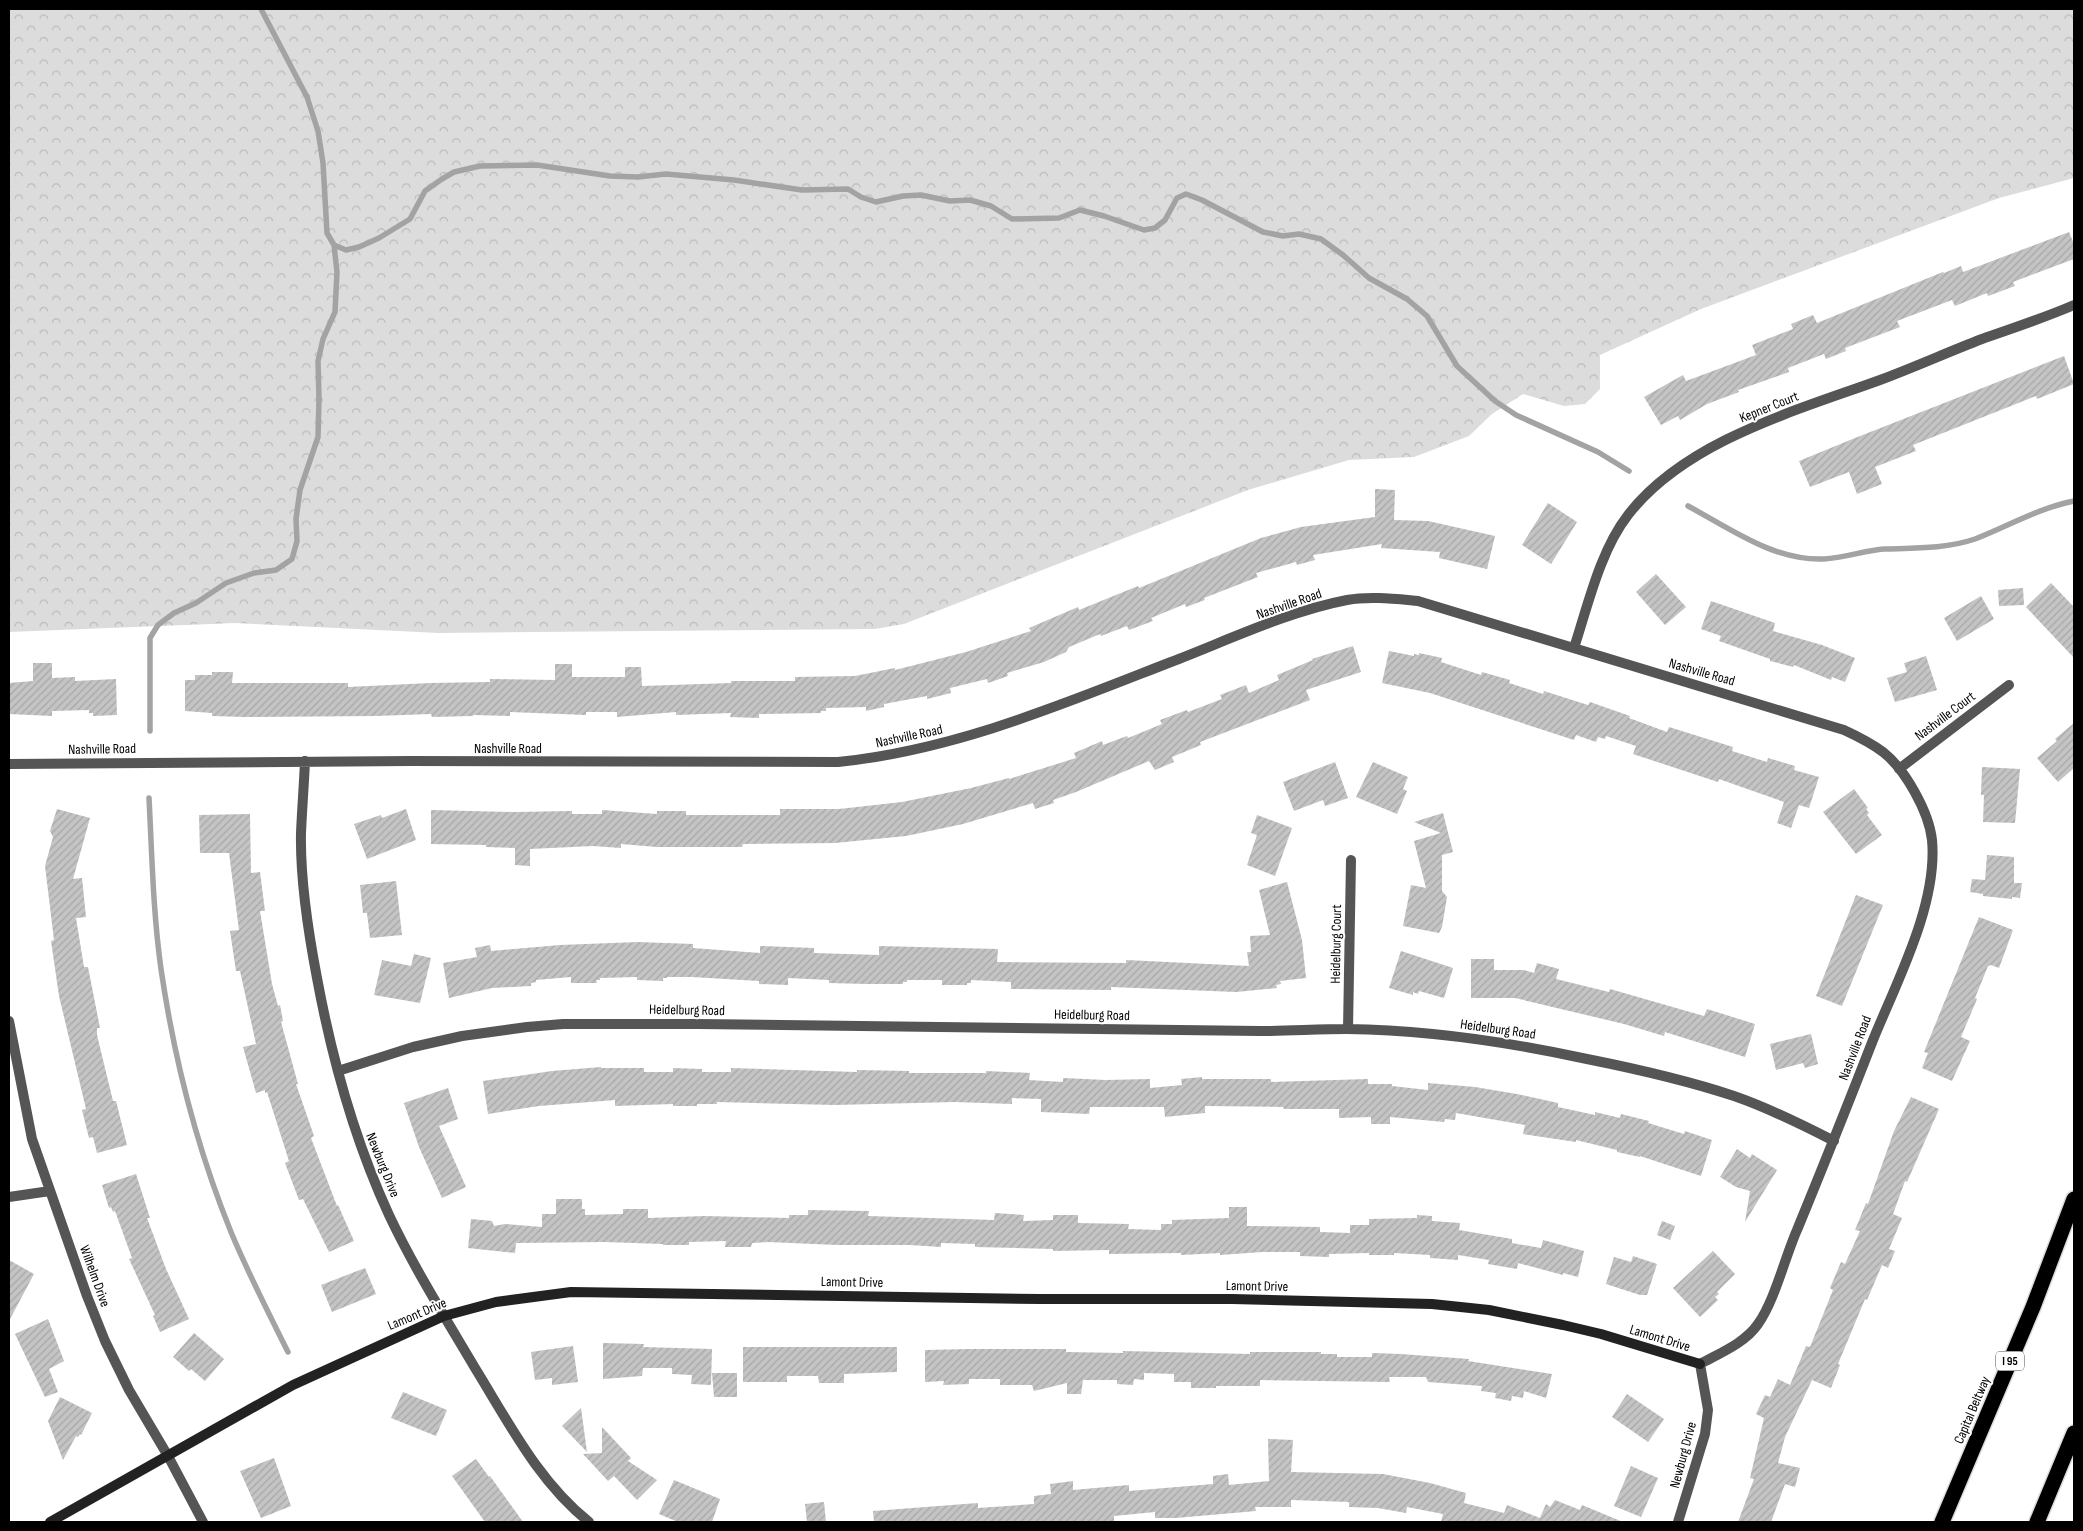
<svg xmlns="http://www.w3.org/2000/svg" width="2083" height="1531" font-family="'Sofia Sans Condensed',sans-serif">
<defs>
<pattern id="forest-crowns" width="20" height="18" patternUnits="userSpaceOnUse" patternTransform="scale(1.25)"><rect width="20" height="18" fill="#dcdcdc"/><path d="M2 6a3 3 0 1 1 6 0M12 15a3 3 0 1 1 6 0" fill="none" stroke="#bbb"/></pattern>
<pattern id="building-hatch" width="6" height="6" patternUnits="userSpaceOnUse" patternTransform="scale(1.25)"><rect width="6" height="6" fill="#c4c4c4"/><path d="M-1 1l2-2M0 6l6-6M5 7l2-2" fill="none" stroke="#a7a7a7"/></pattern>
</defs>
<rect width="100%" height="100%" fill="#fff"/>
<path fill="url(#forest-crowns)" d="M9,9H2074V178L1999,198L1701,309L1600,355V389L1585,404L1564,406L1523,394L1492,414L1469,436L1414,457L1349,460L1248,490L904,624L875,629L439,633L235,623L9,632Z"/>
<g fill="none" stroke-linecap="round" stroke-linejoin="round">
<path stroke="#a3a3a3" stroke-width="5.5" d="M261,9L307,97L318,131L323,163L327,233L334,245L346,250L359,247L379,238L410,219L425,191L442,179L454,172L480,166L537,165L610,176L638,177L666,174L734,180L802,190L848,189L861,197L876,202L903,196L921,195L950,201L970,200L991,206L1012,219L1059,218L1080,210L1104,216L1144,230L1155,228L1165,220L1177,198L1186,194L1202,200L1263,232L1283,236L1299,234L1321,239L1343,255L1369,278L1407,299L1427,316L1457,366L1495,401L1516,415L1598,452L1629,471
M1688,506C1731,529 1774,561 1824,559C1845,558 1866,550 1884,549C1914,548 1946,549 1975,539C2008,526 2039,508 2074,501
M150,731V638L158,625L174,613L196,603L226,583L254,573L276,570L292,559L297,541L296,519L300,490L318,437L319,399L318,361L323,339L335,312L337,272L334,245
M149,798C152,855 153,912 161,969C174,1058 197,1148 231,1232C248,1273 268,1312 288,1352"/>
</g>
<path fill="url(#building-hatch)" d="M2069,232L2074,244V259L2013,282L2015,286L1988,296L1987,293L1955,306L1952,300L1897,321L1900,327L1845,348L1846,351L1826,359L1824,354L1788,368L1789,372L1738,390L1739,392L1707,404L1680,420L1678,416L1661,425L1644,397L1683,375L1686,381L1756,355L1752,345L1793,329L1791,324L1813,315L1817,323L1943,272L1944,273L1961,266L1963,272Z
M2064,356L2074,384L2037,399L2036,396L1913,445L1916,451L1875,467L1882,484L1857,494L1849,472L1810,487L1799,461L1855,438Z
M1375,489L1395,490L1394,520L1428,521L1495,536L1487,569L1439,558L1440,552L1381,548L1382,544L1313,555L1315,560L1297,565L1296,562L1256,573L1258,577L1204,598L1205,600L1186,607L1185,604L1151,618L1153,621L1129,630L1127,626L1101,636L1100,634L1069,647L1066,652L1044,662L1007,673L1008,676L988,683L987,679L950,688L951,693L927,699V696L884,704V707L866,711V707L826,708V711H821V713L759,714V718L730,717L731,713L676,715V712L617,717V712H586V715L510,712V716L473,715V716L432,717L431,714L376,716L245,717L212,716V713L185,711V680H195V675H212V672H233L232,683H348V687L431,683L490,682V679L555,680V664H572V677H625V667H641L642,686L731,683V681H795V677L855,676L895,668V670L966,652L1031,631L1029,628L1078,607L1079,610L1138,586L1139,588L1261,538L1301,527L1375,517Z
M1548,503L1577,522L1551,564L1522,545Z
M1656,574L1686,607L1665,625L1636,592Z
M2051,583L2074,607V658L2026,607Z
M2023,588L2024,605L1999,606L1998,590Z
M1981,596L1994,619L1957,641L1944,618Z
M1711,601L1775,623L1773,631L1822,645L1855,658L1845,682L1832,677L1831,680L1794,665L1793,667L1770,661V659L1719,641L1721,636L1701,629Z
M1353,646L1361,672L1306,690L1310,700L1200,742L1201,745L1172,757L1174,762L1155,770L1149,761L1076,792L1053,800L1054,803L1035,809L1033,803L963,824L906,836L835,843L743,844L742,847H657L621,844V848L593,846L530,849V866L515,865V848L486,847V845L431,844V810L515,812L572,811V814H602V810L657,814V811H686V815H780V809H839L902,802L971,788L1009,778V779L1076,758L1074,753L1102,741L1103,745L1127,736L1128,738L1162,724L1160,720L1187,710L1188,712L1222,699L1220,695L1246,685L1249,693L1279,680L1277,675L1313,660L1312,659Z
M1389,651L1414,656V654L1419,655V653L1442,658L1441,662L1481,675L1482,672L1510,680L1509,683L1543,694L1544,691L1588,705L1590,702L1630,716L1629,718L1667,732L1669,727L1733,747L1732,751L1767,762L1768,758L1795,766L1794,770L1819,777L1809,808L1799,805L1791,828L1777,823L1784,802L1719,779L1718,782L1633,754L1636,746L1606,736L1605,739L1598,737L1596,742L1576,735L1574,740L1430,693L1382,683Z
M1926,656L1937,690L1895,702L1887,678L1907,672L1904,663Z
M33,663H52V678L75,677V681L116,679L117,715L93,716V713H89V710L52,711V716L9,714V683L33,681Z
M2074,723V768L2058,782L2037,758L2057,741L2055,739Z
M1335,762L1348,798L1325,806L1323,800L1294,811L1283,782Z
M1373,762L1408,777L1403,789L1407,791L1397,814L1356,797Z
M1982,767L2020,769L2015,823L1983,822L1984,795H1981Z
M1854,789L1868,808L1866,809L1869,813L1867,815L1882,835L1856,854L1823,812Z
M57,809L90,818L73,879L82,878L86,917L76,918L84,967H88L100,1028H97V1035L113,1101H116L127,1145L97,1153L93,1137L89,1138L82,1110L86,1109L59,996L51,941L54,940L45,866L53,837L50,831Z
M406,809L416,840L367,859L354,824L381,815L382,818Z
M1443,813L1453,852L1442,855V891L1447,897L1442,927L1439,933L1403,926L1411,885L1426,888L1414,841L1441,833L1414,822Z
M250,814L251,873L260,872L265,911H260L272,984L278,1006L280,1005L283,1021L281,1022L298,1084H296L314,1136L311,1138L337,1206L338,1205L354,1241L329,1252L303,1199L299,1200L285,1163L289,1161L267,1092L265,1093V1090L256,1093L243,1047L256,1044L240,971H236L230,931L239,930L229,853H200L199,815Z
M1257,815L1292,828L1275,876L1247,865L1257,835L1251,833Z
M1987,855L2014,857V883H2022L2020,898L2012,897V899L1983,896V894L1970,892L1972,879L1985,880Z
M396,881L402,935L370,938L367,913H363L360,885Z
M1287,882L1302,940L1306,978L1280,981L1281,984L1276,985L1277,988L1236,992L1111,987V990L1011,989V982L971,980V983H967V985H942V980H907V982H903V984H867L829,983V980L788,978V985L759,984V981L692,977H667V978H663V981L637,980V977L600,978V980H596L597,983H571V977L536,980V982L531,983V986L492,988L449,998L443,963L477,957L475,948L490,945L491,951L560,945L638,942L693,944V948L760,953V946L814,948V953L879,955V946L998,949L997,962L1126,963V960L1249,966L1247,952H1251L1250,936L1270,935L1259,890Z
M1856,895L1883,905L1842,1006L1816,996Z
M1979,917L2013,930L1999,968L1991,965L1988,966L1975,998L1977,999L1961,1037L1970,1041L1952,1081L1922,1068L1928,1053L1924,1052Z
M1401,951L1453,968L1444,998L1419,991L1418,994L1413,992V995L1389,988Z
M414,954L431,958L420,1003L374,995L382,960L411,966Z
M1471,959H1494V970H1524L1534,973L1537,963L1559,969L1556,979L1609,992L1610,989L1704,1016L1707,1009L1755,1024L1745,1057L1665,1032L1664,1036L1624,1024L1515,998H1471Z
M1811,1034L1818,1064L1805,1068L1803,1063L1776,1070L1770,1044Z
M601,1067V1068H644V1072H673V1068L702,1069V1072H731V1068L857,1072V1070L909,1071V1073H986V1071L1030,1073L1029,1080L1063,1082V1078L1106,1080L1150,1079V1088L1182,1085L1181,1079L1202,1077V1079H1271V1082L1368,1079V1084H1392V1086L1428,1090V1083L1475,1087L1517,1094L1558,1103V1107L1595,1115V1112L1620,1118L1621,1114L1649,1121L1648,1123L1684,1134L1685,1131L1712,1140L1701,1176L1640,1156V1157L1617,1152V1150L1576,1140V1142L1523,1134L1525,1125L1456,1113L1455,1120L1445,1119L1444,1122L1390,1117V1124H1371V1117L1339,1118V1109H1284L1283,1107L1205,1106V1113L1165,1117L1164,1107H1090L1089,1114L1041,1112V1099L1012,1098V1104L955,1102L835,1105L717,1102V1104H697V1106H673V1104L615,1106V1100L539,1106L488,1114L483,1081L552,1071Z
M448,1088L458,1119L439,1126L466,1187L442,1198L419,1147L404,1103Z
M1911,1097L1939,1109L1907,1182L1905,1181L1893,1214L1902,1218L1889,1249L1895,1251L1888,1268L1882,1265L1867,1300L1865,1299L1838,1364L1840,1365L1831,1388L1812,1380L1785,1437L1778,1463L1800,1468L1795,1487L1785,1484L1771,1522H1738L1754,1479L1750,1478L1764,1418L1756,1414L1765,1395L1770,1397L1778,1379L1790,1385L1806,1346L1810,1347L1833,1290L1830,1288L1841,1262L1845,1264L1860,1231L1855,1230L1866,1203L1868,1204L1894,1131Z
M1737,1149L1750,1158L1752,1154L1777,1170L1745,1222L1750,1191L1736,1187L1720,1177Z
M136,1174L150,1218H147L166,1269L189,1319L160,1332L153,1316L155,1315L129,1259L132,1258L115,1211L113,1212L111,1207L109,1208L102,1185Z
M556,1199H582V1209H585V1215L623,1214V1209H648V1218L705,1216L789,1218V1215H808V1210L869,1211L868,1216L994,1220L995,1213L1024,1215L1023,1221L1053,1220V1215H1078V1223L1129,1224L1128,1229L1161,1230V1224H1172V1220L1229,1218V1207H1247V1226L1320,1227V1232L1350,1233V1225H1369V1219L1417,1218V1215L1432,1216V1221L1460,1223L1459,1230L1512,1239V1243L1541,1248L1543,1240L1584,1251L1578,1277L1563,1273V1275L1518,1263L1517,1269L1488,1264L1489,1260L1458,1255V1260L1430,1258V1255L1394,1253V1255H1369V1253L1329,1254V1257L1300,1256V1252H1262L1220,1255V1253L1181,1255V1253L1109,1254V1250L1053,1251V1249L975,1247V1244L941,1243V1247L910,1245H837L768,1242L752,1243L751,1247H725L726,1241L689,1242V1245H663V1244L605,1242L516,1243L515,1253L468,1248L471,1219L492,1221L494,1226L505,1224L542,1227V1214H556Z
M1662,1221L1675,1226L1670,1240L1657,1235Z
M1713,1251L1735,1274L1717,1292L1719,1294L1715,1297L1718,1300L1700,1317L1673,1288Z
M1633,1256L1657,1264L1647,1295H1640L1606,1284L1614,1257L1631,1262Z
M9,1260L34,1274L9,1321Z
M365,1268L376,1294L332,1312L321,1285Z
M48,1319L64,1361L49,1369L58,1392L45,1397L15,1334Z
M194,1333L224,1359L205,1381L191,1369L189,1371L173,1357Z
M603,1343L644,1344L643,1347L712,1349L711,1385L691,1384L692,1375L672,1374V1368H643L642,1376L603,1379Z
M573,1346L578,1382L552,1385V1378L535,1380L531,1352Z
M743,1347H897V1372L844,1374V1383H819L818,1376H787V1382H743Z
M969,1349H1066V1352L1123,1353V1351L1250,1354V1352H1321V1354H1337V1357H1372V1353L1401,1354L1469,1359L1468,1361L1552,1374L1546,1398L1524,1391L1523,1398L1512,1396L1511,1401L1495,1398L1496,1393L1481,1391L1482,1386L1428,1382L1426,1377H1389L1390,1382L1260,1380V1386H1216V1388H1191V1382H1174V1374L1144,1373V1380L1134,1379L1133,1385L1117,1384V1380H1083L1081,1394H1067V1383L1034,1391L1032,1385H1000V1379H969V1384L943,1385L944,1381L925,1382V1350Z
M712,1373H737V1397H714Z
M403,1392L447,1410L436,1436L391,1418Z
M1627,1394L1664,1419L1648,1442L1612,1417Z
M60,1397L92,1413L81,1435L80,1434L78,1437L76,1436L63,1460L48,1421Z
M581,1408L587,1452L562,1426Z
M602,1427L631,1458L628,1461L657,1480L637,1500L614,1476L608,1481L583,1454L602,1453Z
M1268,1439L1293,1440L1291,1472L1383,1474L1430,1483L1466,1493L1464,1503L1504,1513L1507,1505L1540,1518L1546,1504L1550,1507L1555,1500L1580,1510L1582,1505L1623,1522H1441L1443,1514L1407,1507L1406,1513L1378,1508L1349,1507V1502L1291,1500V1507H1255L1256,1511L1176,1518H1155V1512L1114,1516V1521L1102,1522H874L873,1511L978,1503V1508L1034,1504V1496L1051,1494L1050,1484L1073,1481V1490L1129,1485V1491L1213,1484V1476L1228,1474L1229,1485L1269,1481Z
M274,1458L291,1506L261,1518L240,1471Z
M476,1459L489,1477L490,1476L523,1522H485L452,1476Z
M1631,1466L1658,1478L1641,1517L1614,1506Z
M674,1480L720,1499L712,1522H678L659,1514Z
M824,1502L826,1522H807L805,1504Z"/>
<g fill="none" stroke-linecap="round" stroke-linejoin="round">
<g stroke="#dbdbdb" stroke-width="18">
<path id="highway" d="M1942,1522L2033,1307L2074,1199
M2037,1522L2074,1433"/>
</g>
<path stroke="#555" stroke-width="10" d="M1574,648C1588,605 1600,551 1628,515C1685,441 1795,411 1880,380C1915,367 1948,352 1982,339C2013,328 2044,318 2074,305
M305,761C304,785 302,809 301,833C300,881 308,931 317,978C332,1059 354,1139 389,1215C413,1266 446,1319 475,1368C509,1423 538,1481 589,1522
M9,764L410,761L838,762C955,750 1063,704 1171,662C1226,641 1289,611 1347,600C1370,596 1395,599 1418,601L1844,730C1857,736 1871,743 1883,752C1905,769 1929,812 1932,840C1938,904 1897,981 1873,1040C1848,1104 1823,1167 1797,1230C1785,1257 1775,1300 1758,1324C1745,1343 1720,1353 1700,1364L1708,1410L1705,1434L1678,1522
M1899,769L2009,685
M9,1021L32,1139L87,1296L105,1341L129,1390L168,1456L203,1522
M1348,1029L1351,860
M338,1071L413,1047L462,1036L527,1027L563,1024H698L1260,1031C1289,1031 1318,1029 1347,1029C1428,1030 1509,1042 1587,1059C1637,1069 1686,1080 1734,1096C1769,1108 1801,1124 1834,1141
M9,1197L50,1191"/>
<path stroke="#222" stroke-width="10" d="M50,1522L293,1385L444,1316L496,1302L571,1292L1041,1299H1232L1432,1304L1489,1310L1563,1325L1601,1334L1700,1364"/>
<use href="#highway" stroke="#000" stroke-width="15"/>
</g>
<g text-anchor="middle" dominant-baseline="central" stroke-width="4" stroke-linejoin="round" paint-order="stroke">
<rect fill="#fff" stroke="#4c4c4c" stroke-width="1" x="1996" y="1351.5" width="28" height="19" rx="4"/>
<g font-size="12" font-weight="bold" fill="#000">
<text x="2010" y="1361">I 95</text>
</g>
<g font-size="14" fill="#000" stroke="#fff">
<text transform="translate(1769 407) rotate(-22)">Kepner Court</text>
<text transform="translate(1289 604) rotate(-19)">Nashville Road</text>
<text transform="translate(1702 672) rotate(16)">Nashville Road</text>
<text transform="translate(1945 716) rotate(-37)">Nashville Court</text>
<text transform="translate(909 736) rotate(-12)">Nashville Road</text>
<text x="508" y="748">Nashville Road</text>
<text transform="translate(102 749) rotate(-1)">Nashville Road</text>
<text transform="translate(1336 944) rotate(-89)">Heidelburg Court</text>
<text transform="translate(687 1010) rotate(1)">Heidelburg Road</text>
<text transform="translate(1092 1015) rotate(1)">Heidelburg Road</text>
<text transform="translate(1498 1029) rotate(8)">Heidelburg Road</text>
<text transform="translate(1855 1048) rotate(-69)">Nashville Road</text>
<text transform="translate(383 1165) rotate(68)">Newburg Drive</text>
<text transform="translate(95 1276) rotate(70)">Wilhelm Drive</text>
<text transform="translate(852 1282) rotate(1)">Lamont Drive</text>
<text transform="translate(1257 1286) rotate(1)">Lamont Drive</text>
<text transform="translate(417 1314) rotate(-23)">Lamont Drive</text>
<text transform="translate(1660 1338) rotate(17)">Lamont Drive</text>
<text transform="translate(1972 1410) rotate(-67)">Capital Beltway</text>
<text transform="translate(1683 1455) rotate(-75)">Newburg Drive</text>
</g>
</g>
<rect width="2083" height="1531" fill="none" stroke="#000000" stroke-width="20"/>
</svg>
